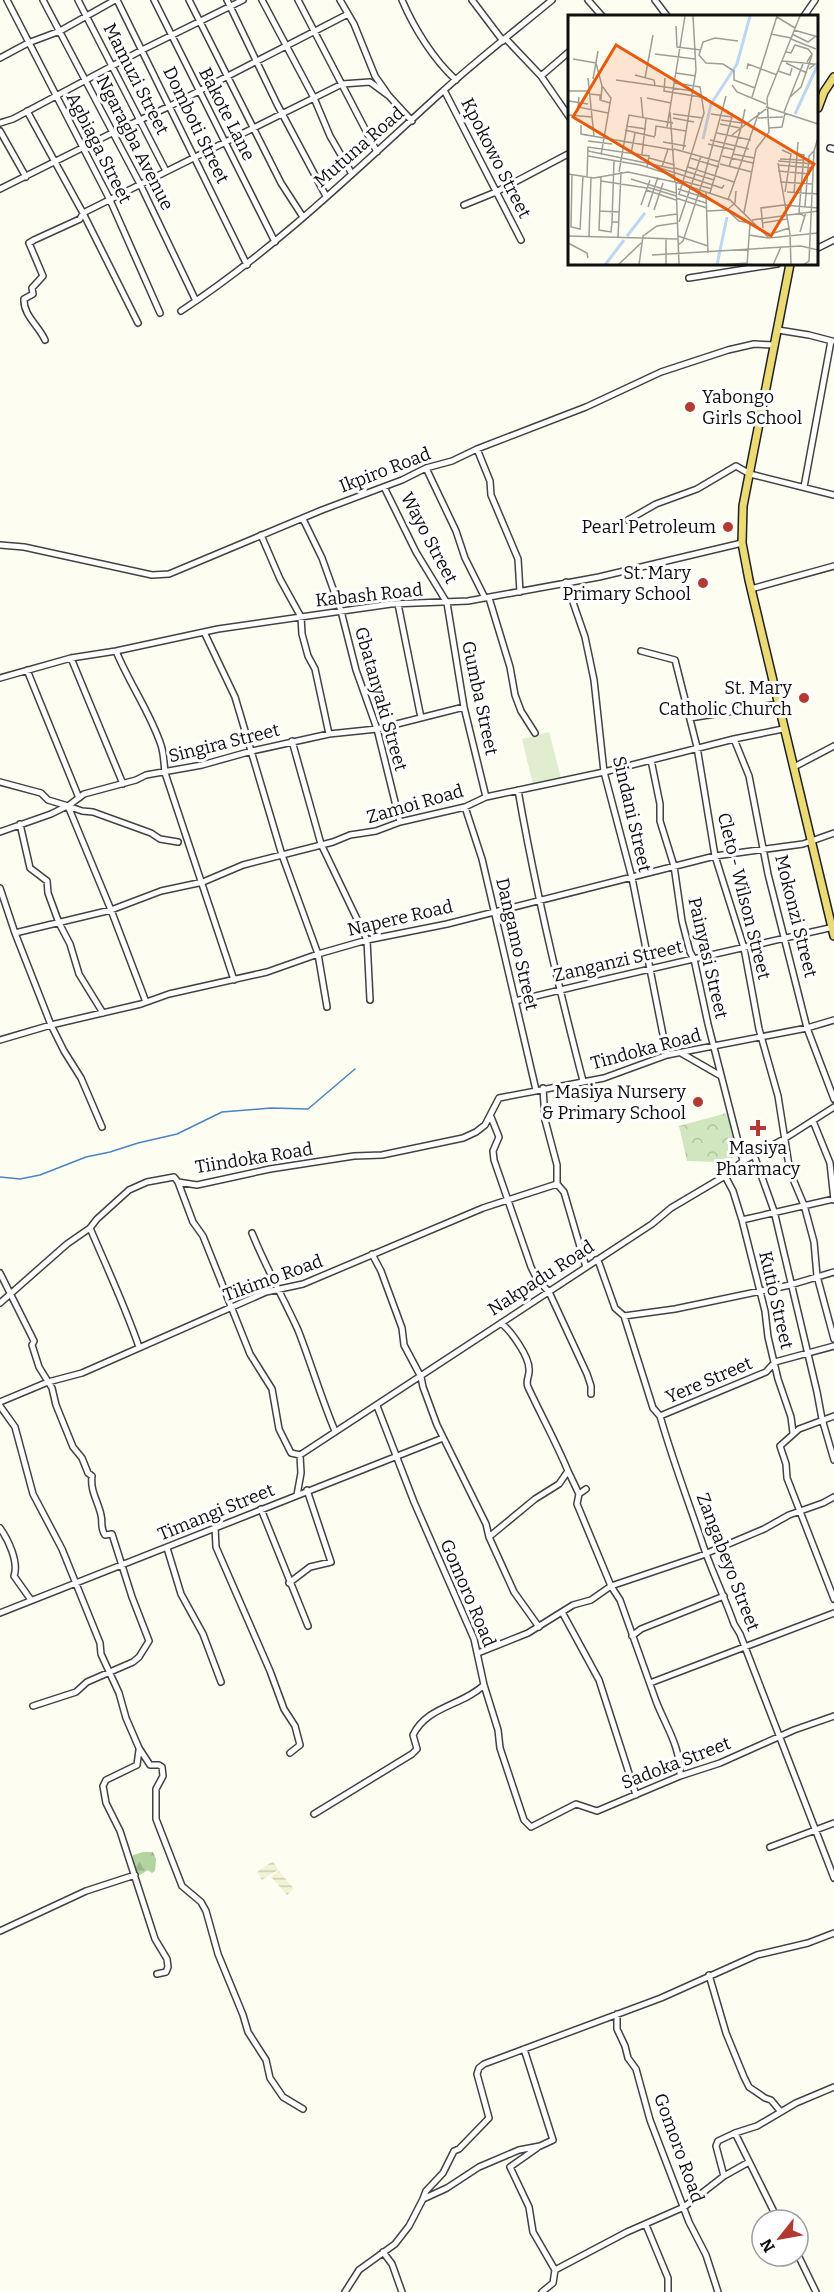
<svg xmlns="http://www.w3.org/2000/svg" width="834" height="2292" font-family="Bitter,serif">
<defs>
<pattern id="farmland-rules" width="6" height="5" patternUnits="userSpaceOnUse" patternTransform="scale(1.5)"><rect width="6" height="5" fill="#f2f2d4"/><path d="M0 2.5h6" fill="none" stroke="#ceceb5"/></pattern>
<pattern id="forest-firs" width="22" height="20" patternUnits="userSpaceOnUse" patternTransform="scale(1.5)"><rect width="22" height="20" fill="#b2d59f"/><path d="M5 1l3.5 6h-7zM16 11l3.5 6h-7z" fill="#98b688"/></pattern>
<pattern id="park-crowns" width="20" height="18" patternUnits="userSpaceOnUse" patternTransform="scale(1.5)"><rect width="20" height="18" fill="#cfe6be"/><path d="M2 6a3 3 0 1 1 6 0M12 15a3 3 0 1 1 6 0" fill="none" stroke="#b1c4a2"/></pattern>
</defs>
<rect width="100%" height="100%" fill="#fefdf2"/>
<path fill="url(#farmland-rules)" d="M273,1861L278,1870L262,1880L257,1872Z
M279,1871L294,1889L287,1895L271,1877Z"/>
<path fill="url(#forest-firs)" d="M143,1852H153L156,1859L155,1871L152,1873L148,1870L140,1875C134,1870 131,1862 133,1855Z"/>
<path fill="url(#park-crowns)" d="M727,1113L738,1156L718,1162L687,1161L679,1126Z"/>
<path fill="#e0eecf" d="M549,732L561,778L533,785L522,739Z"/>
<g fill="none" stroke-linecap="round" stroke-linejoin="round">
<path stroke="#4885c1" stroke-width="1.5" d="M0,1177L20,1179L40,1175L86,1157L110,1152L138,1143L177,1134L222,1112L271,1108L308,1109L355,1069"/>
<g stroke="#424242" stroke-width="8">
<path id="minor" d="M7,0L110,200L160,313
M43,0L140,184L196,301
M78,0L166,171
M117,0L247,265
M154,0L275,242
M189,0L281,183L303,217
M227,0L277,104L326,196
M262,0L314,98L330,136L352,174
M298,0L377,152
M340,0L354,24L375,76L389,96L412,121
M402,0C414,28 433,59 456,80
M472,0L503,41
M588,0L602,16
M655,0L667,16
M804,16L815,0
M506,39L541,76L570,118
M0,58L28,43L60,31L115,0
M541,76L570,51
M444,90L521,240
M27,111L83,213L138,323
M0,123L13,119L142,50L243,0
M0,131L26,177
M830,148L834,149
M0,189L112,133L170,106L348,14
M464,205L496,192L570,153
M818,248L834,240
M689,278L777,264
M181,311C277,248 359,167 443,91C478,59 516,30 552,0
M778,330L809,335L832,341
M45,340C39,326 23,315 24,299L33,294L32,288L43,276L29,243L34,240L80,219L83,213L342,84L370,82L389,96
M477,449L490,481L491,495L518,559L520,592
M426,468L456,531L465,558L485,598
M384,487L416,552L447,603L464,707L486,797
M804,487L831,341
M303,519L322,558L341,611L356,670L377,729L400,822
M628,520L656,504L697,489L736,466L750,474L834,495
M261,535L280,579L301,617L302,634L308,656L315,669L329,734
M0,545L24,547L152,575L169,574L322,510L402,480L426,468L452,461L477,449L586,407L661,372L728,350L754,344L775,345
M566,582L585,637L594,680L604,772L632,878L667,1055
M751,589L834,566
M489,598L510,667L515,695L521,711L535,733
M398,604L421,718
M204,632L235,697L282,855L318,954L327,1007
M116,651C129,683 150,712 161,745C164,754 164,764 165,773L234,980
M641,651L675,660L697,747L715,856L744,948L759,1029L778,1096L790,1172L804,1205L814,1242L817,1276L834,1339
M71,658L123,784
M27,670L79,798
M0,678L71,658L116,651L218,629L391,604L468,601L599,577L742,543
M690,718L778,704
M734,739L749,776L768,874L807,1028L834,1099
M292,741L321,844L367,940L370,1000
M651,760L660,804V821L674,866L682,921L690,952L694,959L708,1024L743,1161
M794,767L834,746
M0,782L41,793L48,800L68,806L84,794L136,780L146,775L202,765L252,751L329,734L377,729L464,707
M518,790C535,888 558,985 583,1081
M68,806L111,910L146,1002
M68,806L82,811L93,812L151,833L160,839L178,842
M465,807L482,859L536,1090
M20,824L30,868L47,881L48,893L59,923L70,944L79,974L103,1013
M0,832L51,814L67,806
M0,888L15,933
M515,1001C621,975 728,951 834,927
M0,1040L51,1025L141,1004L169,994L267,972L318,954L367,940L447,924L715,856L803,844L834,833
M681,1053L721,1076
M543,1088L545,1120L557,1165V1184L564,1192L586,1267
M491,1117L499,1137L493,1151L494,1160L531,1267L537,1279L549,1292L587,1374L591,1386V1394
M813,1121L830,1163L834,1200
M102,1127L81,1078L64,1051L51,1025L15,933L111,910L161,891L203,882L243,865L333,842L350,835L376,831L400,822L465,807L486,797L604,772L734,739L783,729
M754,1155L774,1211L817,1392L822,1419L834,1460
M725,1176L733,1191L742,1220L765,1311L768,1337L778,1379L791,1417L793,1433
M178,1182L193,1222L203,1236L250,1354L272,1389L279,1429L291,1453L300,1455
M742,1220L834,1199
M90,1228C107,1268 125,1306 139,1347
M252,1233C266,1268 283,1297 298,1330C311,1363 321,1398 335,1431
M372,1254L381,1271L402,1328L404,1345L421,1377L423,1387L437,1425L486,1524L489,1537L535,1499L559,1484L568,1471L579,1494
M596,1260L599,1263L615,1308L624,1316L653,1408L660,1416C672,1458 687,1498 701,1539C710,1568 724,1595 734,1624L740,1634L834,1878
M0,1273L34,1341L32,1345L39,1367L52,1388L56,1405L73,1447L82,1458L88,1473L92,1476C90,1491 98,1501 101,1515C103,1523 100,1528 105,1535L112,1534L132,1597L149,1641L139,1657L133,1662L87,1682L76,1692L33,1706
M0,1303L67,1244L90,1228L97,1219L129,1190L147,1182L174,1177L178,1182L197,1185L270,1169L354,1156L382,1155L463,1138L476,1132L485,1125L499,1098L604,1078L667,1055L807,1028L834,1020
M624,1316L675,1309L790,1285L834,1272
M501,1323C511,1331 529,1356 529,1369C530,1376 525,1381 528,1387C541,1415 556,1442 568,1471
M0,1402L48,1382L82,1373L266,1292L303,1284L483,1208L557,1184
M0,1406L15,1427L33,1494L62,1549L100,1643L101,1654L119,1693L126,1718L139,1748L150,1765H159L162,1767L163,1776L156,1789V1819L182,1886L201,1902L206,1911L218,1954L243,2015L248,2032L266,2060L270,2078L283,2097L303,2109
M377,1406L414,1502L474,1639L484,1685L498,1730L500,1748L524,1820L531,1827L576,1804L597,1811L680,1776L720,1763L794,1730L834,1716
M660,1416L766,1372L775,1362L834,1346
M834,1416L799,1429L780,1446L786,1464L787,1478L834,1599
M586,1489L579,1494L577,1504L611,1586L620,1600C632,1634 644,1667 656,1701C666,1727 681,1747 680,1776
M297,1495L301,1473L300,1455L652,1224L671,1208L725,1176L743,1161L784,1139L834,1107
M261,1509L308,1626
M215,1527L216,1547L223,1563L270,1671L284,1709L295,1726L300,1745L290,1753
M0,1528C8,1539 19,1562 14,1576L31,1600
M489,1537L514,1592L539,1627
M167,1548L181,1594L203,1634L221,1682
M289,1583L310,1567L331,1562L307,1490
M562,1612L599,1680L636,1795
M0,1613L443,1438
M632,1636L641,1629L724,1596
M478,1653L528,1633L573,1605L591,1600L611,1586L700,1556L764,1529L789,1515L823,1503L834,1497
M650,1683L834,1613
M139,1750L137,1765L106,1780L103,1786L106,1803L120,1831L155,1939L167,1959L168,1967L166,1972L157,1974
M314,1814L412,1754L417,1749L413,1735C427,1706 462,1706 484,1685
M770,1847L834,1823
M0,1931L86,1891L135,1875
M709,1975L726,2033L744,2077L749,2087L765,2098L771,2100L781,2112
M617,2014V2029L625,2046L628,2058L636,2069L650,2120L689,2222L706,2255L718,2292
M735,2133L778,2220
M537,2148L510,2167L529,2207L533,2232L555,2270
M724,2176L749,2162
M423,2199L426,2191L443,2173L454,2151L459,2149L489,2118L477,2074L479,2068L484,2064L661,1998L757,1955L808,1943L834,1933
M646,2225L668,2278V2292
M383,2252L392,2264L402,2292
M798,2255L816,2292
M345,2292L359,2270L395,2244L409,2226L423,2199L447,2188L479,2167L519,2150L540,2146L553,2140L524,2049
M542,2292L553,2283L555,2270L627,2232L684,2207L724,2176L716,2146L718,2141L735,2133L757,2126L796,2103L834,2087"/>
</g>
<g stroke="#202020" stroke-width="10">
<path id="major" d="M818,108L824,92L834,77
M790,264L743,506L742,543L749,580L834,936"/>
</g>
<use href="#minor" stroke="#fff" stroke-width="5"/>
<use href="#major" stroke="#ecda74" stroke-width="7"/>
</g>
<g fill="#b23a33" stroke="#fff" stroke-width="2">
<circle cx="690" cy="407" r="6"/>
<circle cx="728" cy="527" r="6"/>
<circle cx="703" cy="583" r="6"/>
<circle cx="804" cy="698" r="6"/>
<circle cx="698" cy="1102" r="6"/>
<path d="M755 1119h6v6h6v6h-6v6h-6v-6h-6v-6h6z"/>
</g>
<g text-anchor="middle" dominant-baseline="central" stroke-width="6" stroke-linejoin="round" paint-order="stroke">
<g font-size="18" fill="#0f0f0f" stroke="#fff">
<text transform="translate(136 79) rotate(63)">Mamuzi Street</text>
<text transform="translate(227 114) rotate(63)">Bakote Lane</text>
<text transform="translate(196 125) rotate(64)">Domboti Street</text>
<text transform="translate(135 143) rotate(63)">Ngaragba Avenue</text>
<text transform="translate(359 147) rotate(-41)">Mutuna Road</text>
<text transform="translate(99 148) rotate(63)">Agbiaga Street</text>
<text transform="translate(496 158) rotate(63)">Kpokowo Street</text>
<text transform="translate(385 470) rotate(-21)">Ikpiro Road</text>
<text transform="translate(429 538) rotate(62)">Wayo Street</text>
<text transform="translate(369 595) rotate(-6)">Kabash Road</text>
<text transform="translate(480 698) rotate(78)">Gumba Street</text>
<text transform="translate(381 699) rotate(74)">Gbatanyaki Street</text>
<text transform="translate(224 743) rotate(-14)">Singira Street</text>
<text transform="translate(415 804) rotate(-16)">Zamoi Road</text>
<text transform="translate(632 814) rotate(77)">Sindani Street</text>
<text transform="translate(744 896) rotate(76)">Cleto - Wilson Street</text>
<text transform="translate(796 916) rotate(76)">Mokonzi Street</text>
<text transform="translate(400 918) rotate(-13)">Napere Road</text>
<text transform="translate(517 944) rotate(77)">Dangamo Street</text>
<text transform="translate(708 958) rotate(77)">Painyasi Street</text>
<text transform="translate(618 961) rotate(-13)">Zanganzi Street</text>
<text transform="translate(646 1049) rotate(-15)">Tindoka Road</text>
<text transform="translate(254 1158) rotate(-9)">Tiindoka Road</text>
<text transform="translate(273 1278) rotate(-20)">Tikimo Road</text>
<text transform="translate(541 1278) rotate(-33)">Nakpadu Road</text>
<text transform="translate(776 1300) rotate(77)">Kutio Street</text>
<text transform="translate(709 1380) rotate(-23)">Yere Street</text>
<text transform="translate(216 1512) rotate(-22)">Timangi Street</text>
<text transform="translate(728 1562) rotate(69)">Zangabeyo Street</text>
<text transform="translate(468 1593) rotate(67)">Gomoro Road</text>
<text transform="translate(676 1763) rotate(-21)">Sadoka Street</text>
<text transform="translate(679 2148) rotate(70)">Gomoro Road</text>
</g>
<g font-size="18" fill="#0f0f0f" stroke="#fff" text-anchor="end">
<text x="702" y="397" text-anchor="start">Yabongo<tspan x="702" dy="21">Girls School</tspan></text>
<text x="716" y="527">Pearl Petroleum</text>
<text x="691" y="573">St. Mary<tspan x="691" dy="21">Primary School</tspan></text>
<text x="792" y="688">St. Mary<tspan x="792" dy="21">Catholic Church</tspan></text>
<text x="686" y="1092">Masiya Nursery<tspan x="686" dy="21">&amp; Primary School</tspan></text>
<text x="758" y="1148" text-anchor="middle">Masiya<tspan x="758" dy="21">Pharmacy</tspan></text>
</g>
</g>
<g transform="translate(568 15)">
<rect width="250" height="250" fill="#fefdf2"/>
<path fill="none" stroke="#bbd7f1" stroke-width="3" d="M227,99L250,49M135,124L143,89L169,49L182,1M59,221L77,198M37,250L56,225M149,250L159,202"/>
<path fill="none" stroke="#9e9e97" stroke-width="1.5" d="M209,2L227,13M108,11L109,32L133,35M226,15L250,22M203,19L223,23M224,19L240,27L248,21M223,24L248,34M170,26L147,23L135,27L131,40L138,48L155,49L166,56V65L187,73M218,37L223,38L227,30L240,34L244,39L239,47M87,39L127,44M5,44L28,48M214,46L247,49L241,54M28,48L34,71L33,84M218,48L239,58M179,54L180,49L209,60M210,56L222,60L224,53M108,58L128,61M67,60L86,65L87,70M20,63L26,121M77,63L85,20M97,63L96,76L139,83M25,64L30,36M48,65L125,76M106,68L132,72L136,98L111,179M164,70L169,77L198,89M0,76H20M21,79L32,80V85L42,88M11,82L10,92L40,98M73,82L75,103M184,82L209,1M79,83L103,88M221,83L233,72L244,40M1,86L20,89M198,92L250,109M102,97L107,168M216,97L235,49M105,99L135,103M0,100L24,102M105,103L126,107M190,103L215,102M153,105L174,108M152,109L172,113M13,110V119L106,135M58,111L78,114M99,112L117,1M201,113L214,112L217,98M57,115L87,122M149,118L183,125M164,120L173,113L177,94M87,121L88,111L118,116M142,125L181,134M20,126L44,129M95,127L118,131M140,129L167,135M106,134L124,139M115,135L128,55L125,1M214,135L223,139L217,177M20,136L107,154M63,139L67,118M74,139L78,104M124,139L152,147M165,139L186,143M229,139L236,140L231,197L237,202M33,140L43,83L34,71M20,141L72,150L107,161M154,141L185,148M81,143L107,150M122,143L151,152M212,144L235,145M46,146L44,207H50M210,146L247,149M210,148L222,219M152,149L184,157M210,150L246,153M86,151L154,173L156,170M94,152L100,134M120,152L166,167M161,152L173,113L198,94M107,153L146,165M210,156L242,159M51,157L61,100L105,108M0,159L26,163L60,157L111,168L162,185L201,223L250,218M4,160L3,212L12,214M19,162L20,132L81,141L79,152M33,162L31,215L43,217L44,207M63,164L108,178M107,164L144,174M33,166L79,173M212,167L245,169M108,168L111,250M79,172L108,181M110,174L138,183M78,175L108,185M138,177L140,238M219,177L250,179M142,178L164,102L143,99M226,178L230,127M110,179L138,188M108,183L139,193M160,185L191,97M73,190L82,165M216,190L250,193M237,191L241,141L246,136M80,192L90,162M86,195L95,168M159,195L167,188L168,176M31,196L51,197M139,196L159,195L171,206L182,208M176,198L188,134L201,117L199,83L232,1M87,202L109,199M184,205L250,196M111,207L133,141M194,208L219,204M195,213L193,193L216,190M12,215L15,161M232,217L238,197M203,219L221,213M222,219L223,250M181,220L200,223M0,221L110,224M21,221L23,162M110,221L140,231M50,222L53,157M98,224V250M0,228L19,238L20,243M110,230L115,226L136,162L158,81M84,240L233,231L250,235M50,250L73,228M71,250L75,221L89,211L109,208M153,250L179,248M179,250L182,209M205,250L213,232M235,250L241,246L246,136L250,123"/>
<path fill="#e8590c" fill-opacity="0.15" stroke="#e8590c" stroke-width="3" d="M48,30L246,149L203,221L5,102Z"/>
<rect width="250" height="250" fill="none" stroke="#0f0f0f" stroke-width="3"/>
</g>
<g transform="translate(780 2238) rotate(239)"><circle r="28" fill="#ffffff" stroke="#9f9f9f" stroke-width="1.5"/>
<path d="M0-4.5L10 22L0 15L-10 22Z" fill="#b23a33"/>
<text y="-9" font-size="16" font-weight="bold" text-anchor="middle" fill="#0f0f0f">N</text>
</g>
</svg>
